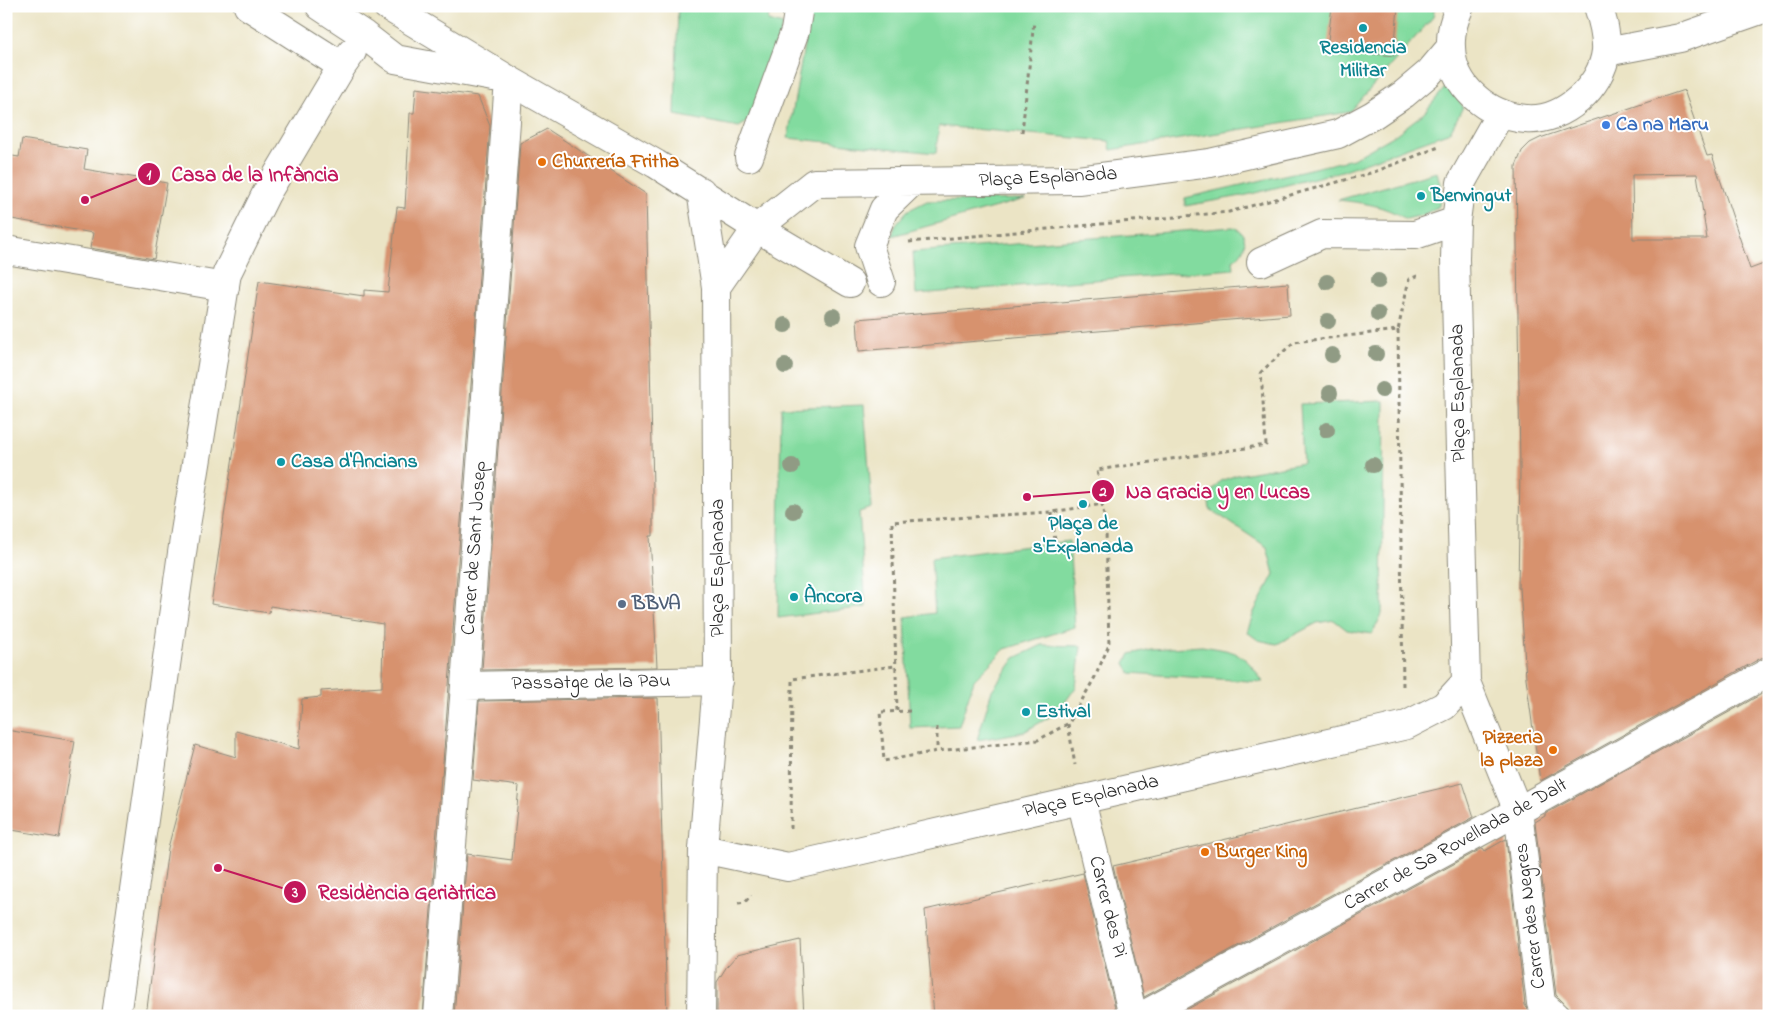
<svg xmlns="http://www.w3.org/2000/svg" width="1775" height="1022" font-family="'Indie Flower',sans-serif">
<rect width="100%" height="100%" fill="#fff"/>
<filter id="ink" filterUnits="userSpaceOnUse"><feTurbulence type="fractalNoise" baseFrequency=".02" numOctaves="2"/><feDisplacementMap in="SourceGraphic" scale="10" xChannelSelector="R" yChannelSelector="G"/><feConvolveMatrix kernelMatrix="1 2 1 2 8 2 1 2 1" color-interpolation-filters="sRGB"/></filter>
<filter id="wash" filterUnits="userSpaceOnUse"><feTurbulence type="fractalNoise" baseFrequency=".0096" numOctaves="4" result="noise"/><feDisplacementMap in="SourceGraphic" scale="20" xChannelSelector="R" yChannelSelector="G"/><feGaussianBlur stdDeviation="1.12" result="paint"/><feColorMatrix in="noise" values="0 0 0 0 0 0 0 0 0 0 0 0 0 0 0 0 0 1.4 0 .05"/><feComposite in="paint" operator="in"/></filter>
<g filter="url(#wash)">
<rect width="100%" height="100%" fill="#ebe4c5"/>
<path fill="#82db9f" stroke="#568365" d="M678,6H771L768,21L783,25L749,121L739,127L675,115Z
M811,6H1435L1433,17L1350,112L1111,150L1109,141L939,126L936,153L788,138Z
M1449,83L1463,107L1450,132L1342,171L1247,195L1185,206V198L1353,159L1395,135L1424,113Z
M1437,172L1441,188L1439,206L1423,215L1406,219C1383,205 1365,203 1338,200Z
M1025,199L892,236L896,224L907,211L927,201Z
M1233,227C1250,233 1247,252 1233,260L1234,269L916,294L913,252Z
M1384,401L1382,614L1372,634L1347,630L1334,620L1317,623L1277,644L1258,640L1247,632L1254,612L1274,574L1267,547L1210,509L1208,496L1220,481L1237,475L1303,463L1300,404Z
M864,405L872,508L859,512L866,607L778,618L781,408Z
M1069,541L1075,627L1005,649L974,680L959,726L910,728L905,617L935,613L931,558Z
M1042,645L1081,646L1076,687L1058,712L1024,732L977,740L992,690L1015,658Z
M1202,646C1238,652 1243,651 1263,682L1130,673L1125,663L1130,654L1152,649Z"/>
<g id="blocks">
<path fill="#d7926e" fill-rule="evenodd" d="M1332,6H1398L1394,56L1327,49Z
M416,88L478,96L490,126L449,685L442,776H441L423,1016H146L168,848L195,745L236,757V731L299,749L302,699L321,697V691L382,687L383,624L270,606L269,613L211,604L259,281L364,296V290L388,292L397,207L405,208L410,113H414Z
M1684,90L1707,156L1712,155L1750,269L1769,262V656L1761,658L1540,781L1526,678L1520,588H1518L1520,470L1516,166L1522,151L1530,143L1540,138ZM1697,174L1707,239H1633L1632,175Z
M547,129L646,194L653,487V536H650L657,667L482,670L520,143Z
M22,139L87,150L84,169L167,183L154,259L90,248L93,233L6,218V155L19,157Z
M1288,283L1290,315L859,351L857,319Z
M1769,690V1016H1570V1011L1566,1005L1556,995L1535,822L1545,816V814Z
M658,698L667,1016H454L467,854L512,860L519,786L473,780L479,701Z
M6,730L75,741L59,838L6,829Z
M1463,783L1474,817L1144,997L1113,866Z
M1506,839L1525,1005L1532,1016H1175L1483,848L1485,851Z
M1083,873L1117,1016H934L925,910Z
M800,940L804,1016H717V982L727,966L737,955Z"/>
</g>
</g>
<g filter="url(#ink)">
<use href="#blocks" fill-opacity="0" stroke="#8b8878" stroke-width="1"/>
<g fill="none" stroke-linecap="round" stroke-linejoin="round">
<g stroke="#8b8878" stroke-width="30">
<path id="minor" d="M248,6L342,66L352,52
M320,6L364,35L395,59L493,77
M387,6L509,80L656,164L757,228L850,283
M1460,6C1454,19 1450,32 1451,47C1452,87 1488,116 1526,119C1563,122 1602,87 1606,51C1607,35 1603,21 1598,6
M1606,52L1680,38L1769,7
M1500,114L1461,183L1456,221L1455,259L1466,682L1518,811L1541,1003L1555,1016
M749,157L795,31L799,6
M701,191L716,287
M6,250L225,287
M1261,262L1322,234L1415,235L1456,221
M881,282L869,246L884,209L912,182
M465,686L718,681
M1081,799L1133,1016
M703,849L788,867L1407,725L1444,706L1466,682
M116,1016L185,532L227,273L266,194L342,66
M438,1016L465,686L509,80
M701,1016L703,849L718,672L716,287L757,228L814,183L1078,180L1210,163L1338,134L1373,115L1404,94L1429,73L1451,47
M1142,1016L1518,811L1769,672"/>
</g>
<path stroke="#8b8878" stroke-width="3" stroke-dasharray="4 4" stroke-linecap="butt" d="M1022,132L1034,21
M909,242L1229,212L1374,172L1439,147
M1398,330L1403,687
M1052,512L1055,542
M897,711L892,522L1052,512L1103,504
M910,711L880,712L884,761L937,751L1038,740L1069,723L1095,677L1109,645L1106,530L1097,470L1266,445L1261,372L1294,342L1398,330L1409,279L1420,275
M1068,724L1075,765
M937,727V751
M791,829L792,679L896,666
M738,903L745,902L751,895"/>
<use href="#minor" stroke="#fff" stroke-width="28"/>
</g>
<g fill="#909b84">
<circle cx="1378" cy="281" r="8"/>
<circle cx="1327" cy="282" r="8"/>
<circle cx="1378" cy="314" r="8"/>
<circle cx="833" cy="316" r="8"/>
<circle cx="1328" cy="321" r="8"/>
<circle cx="785" cy="325" r="8"/>
<circle cx="1376" cy="354" r="8"/>
<circle cx="1332" cy="355" r="8"/>
<circle cx="785" cy="366" r="8"/>
<circle cx="1382" cy="390" r="8"/>
<circle cx="1330" cy="393" r="8"/>
<circle cx="1327" cy="430" r="8"/>
<circle cx="1373" cy="465" r="8"/>
<circle cx="792" cy="466" r="8"/>
<circle cx="793" cy="511" r="8"/>
</g>
</g>
<g fill="#0f9aa8" stroke="#fff" stroke-width="2">
<circle cx="1363" cy="28" r="5"/>
<circle cx="1421" cy="196" r="5"/>
<circle cx="281" cy="462" r="5"/>
<circle cx="1083" cy="504" r="5"/>
<circle cx="794" cy="597" r="5"/>
<circle cx="1026" cy="712" r="5"/>
</g>
<circle fill="#3f7fe0" stroke="#fff" stroke-width="2" cx="1606" cy="125" r="5"/>
<g fill="#e8710a" stroke="#fff" stroke-width="2">
<circle cx="542" cy="162" r="5"/>
<circle cx="1553" cy="750" r="5"/>
<circle cx="1205" cy="852" r="5"/>
</g>
<circle fill="#5c6f8a" stroke="#fff" stroke-width="2" cx="622" cy="604" r="5"/>
<g text-anchor="middle" dominant-baseline="central" stroke-width="4" stroke-linejoin="round" paint-order="stroke">
<g font-size="20" font-weight="bold" fill="#0d838f" stroke="#fff" text-anchor="start">
<text x="1363" y="48" text-anchor="middle">Residencia<tspan x="1363" dy="23">Militar</tspan></text>
<text x="1431" y="196">Benvingut</text>
<text x="291" y="462">Casa d'Ancians</text>
<text x="1083" y="524" text-anchor="middle">Plaça de<tspan x="1083" dy="23">s'Explanada</tspan></text>
<text x="804" y="597">Àncora</text>
<text x="1036" y="712">Estival</text>
</g>
<g font-size="20" font-weight="bold" fill="#366cbe" stroke="#fff" text-anchor="start">
<text x="1616" y="125">Ca na Maru</text>
</g>
<g font-size="20" font-weight="bold" fill="#c56008" stroke="#fff" text-anchor="start">
<text x="552" y="162">Churrería Fritha</text>
<text x="1543" y="738" text-anchor="end">Pizzeria<tspan x="1543" dy="23">la plaza</tspan></text>
<text x="1215" y="852">Burger King</text>
</g>
<g font-size="20" fill="#2b2b2b" stroke="#fff">
<text transform="translate(1048 178) rotate(-3)">Plaça Esplanada</text>
<text transform="translate(1459 393) rotate(-91)">Plaça Esplanada</text>
<text transform="translate(475 548) rotate(-86)">Carrer de Sant Josep</text>
<text transform="translate(718 568) rotate(-90)">Plaça Esplanada</text>
<text transform="translate(591 683) rotate(-1)">Passatge de la Pau</text>
<text transform="translate(1091 797) rotate(-13)">Plaça Esplanada</text>
<text transform="translate(1456 845) rotate(-29)">Carrer de Sa Rovellada de Dalt</text>
<text transform="translate(1107 907) rotate(76)">Carrer des Pi</text>
<text transform="translate(1531 916) rotate(-97)">Carrer des Negres</text>
</g>
<g font-size="20" font-weight="bold" fill="#4e5e75" stroke="#fff" text-anchor="start">
<text x="632" y="604">BBVA</text>
</g>
</g>
<path fill="none" stroke="#c2185b" stroke-width="2" d="M85 200L149 174M1027 497L1103 491M218 868L295 892"/>
<g fill="#c2185b" stroke="#fff" stroke-width="2">
<circle cx="85" cy="200" r="5"/>
<circle cx="1027" cy="497" r="5"/>
<circle cx="218" cy="868" r="5"/>
<circle cx="149" cy="174" r="12"/>
<circle cx="1103" cy="491" r="12"/>
<circle cx="295" cy="892" r="12"/>
</g>
<g font-size="15" text-anchor="middle" font-weight="bold" fill="#fff">
<text x="149" y="179">1</text>
<text x="1103" y="496">2</text>
<text x="295" y="897">3</text>
</g>
<g font-size="21" text-anchor="middle" font-weight="bold" fill="#c2185b" stroke="#fff" stroke-width="4" stroke-linejoin="round" paint-order="stroke">
<text x="255" y="181">Casa de la Infància</text>
<text x="1218" y="498">Na Gracia y en Lucas</text>
<text x="407" y="899">Residència Geriàtrica</text>
</g>
<rect width="1775" height="1022" fill="none" stroke="#fff" stroke-width="25"/>
</svg>
